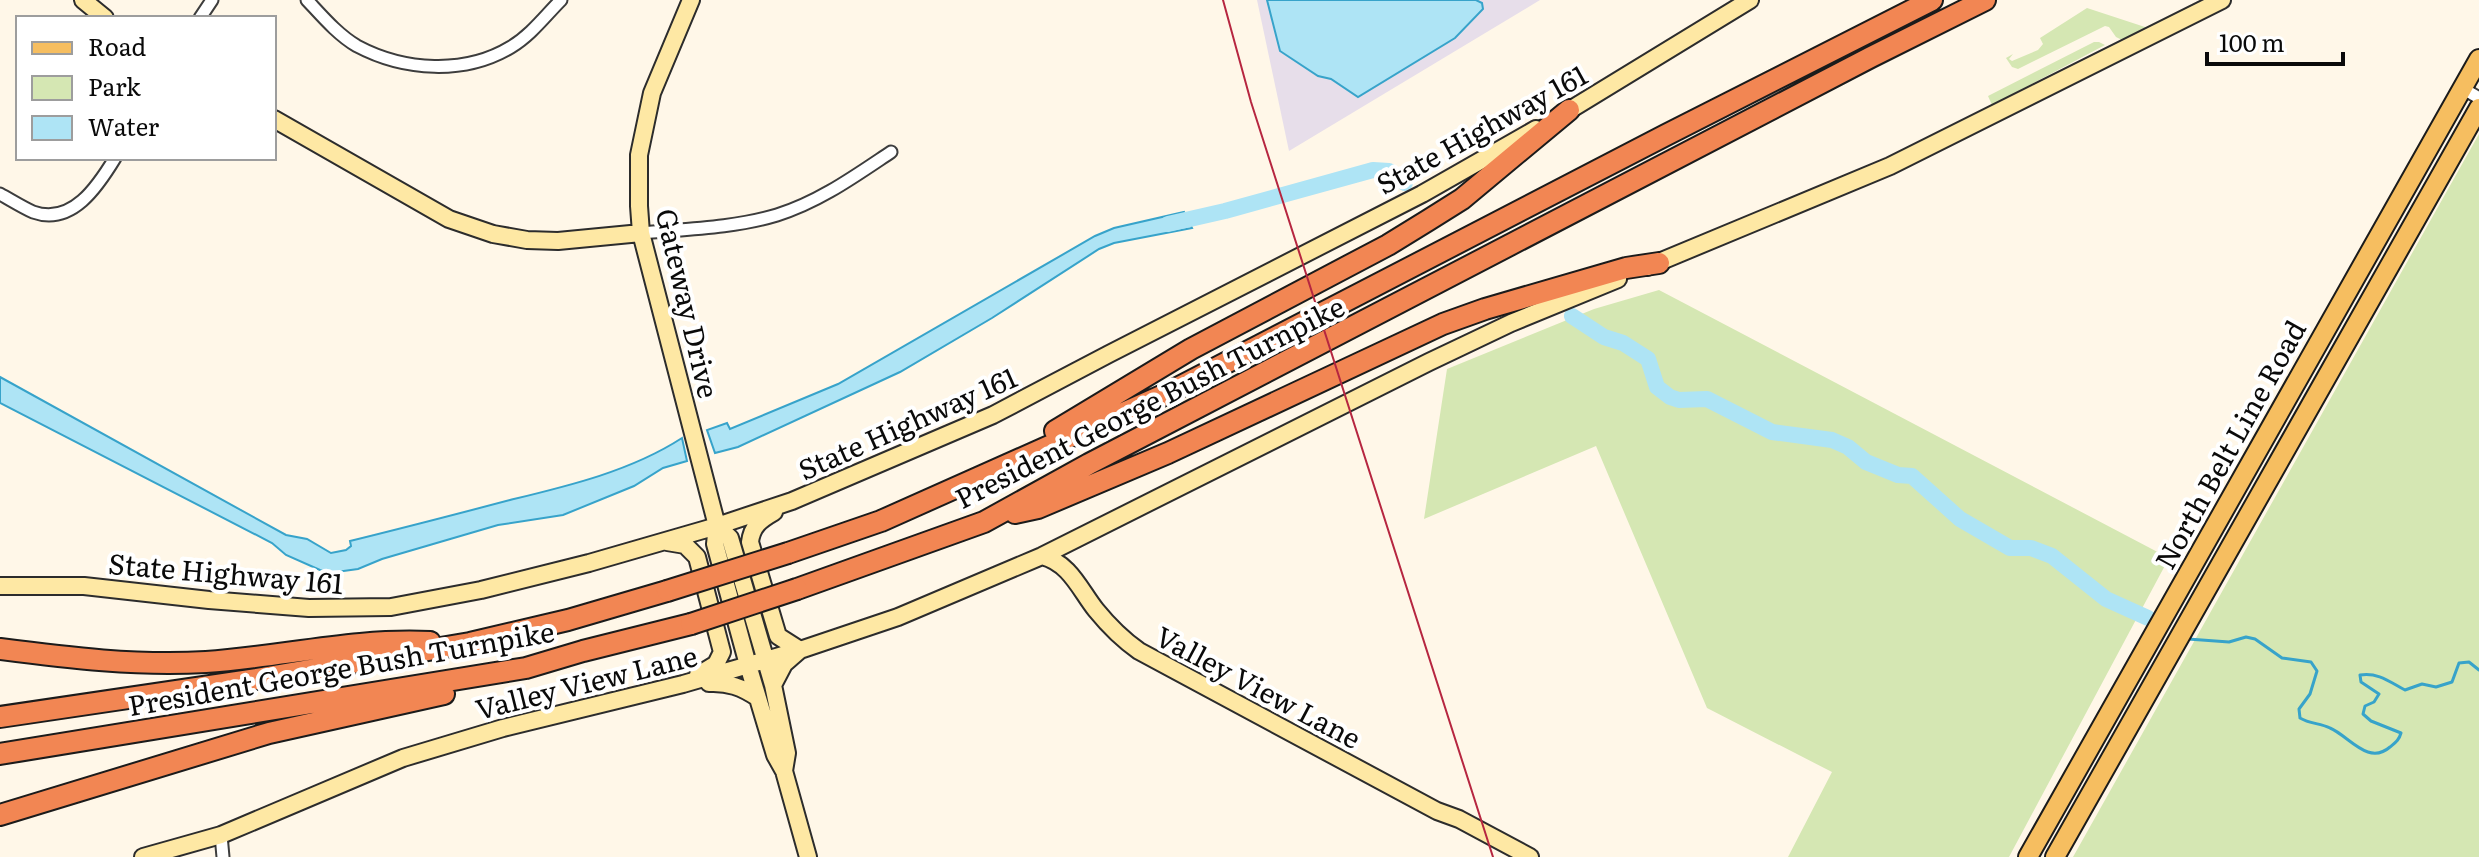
<svg xmlns="http://www.w3.org/2000/svg" width="2479" height="857" font-family="Literata,serif">
<rect width="100%" height="100%" fill="#fff7e8"/>
<path fill="#e7deea" d="M1257,0H1540L1289,151Z"/>
<path fill="#d5e7b3" d="M2087,8L2148,28L2124,41L2116,37L2109,27L2105,26L2018,69L2012,67L2006,58L2013,54L2009,59L2012,61L2038,50L2043,44L2040,38Z
M2094,42H2099L2105,45L1992,105L1988,96Z
M2479,134V857H2073Z
M1659,290L2169,558L2009,857H1788L1832,772L1707,708L1596,446L1424,519L1447,369L1594,309Z"/>
<path fill="#aee4f5" stroke="#37a3ca" stroke-width="2" d="M1267,0H1476L1482,3L1483,9L1455,38L1358,97L1331,79L1318,76L1280,51Z
M1184,212L1192,228L1114,243L1099,249L992,318L900,372L738,447L715,453L707,430L727,423L730,429L838,384L1095,236L1114,228Z
M0,377L286,535L307,539L331,553L346,550L351,546L350,541C403,528 457,514 510,500C568,486 631,471 682,438L687,461L663,468L634,486L563,515L498,525L382,559L358,569L329,573L320,570L286,555L272,543L0,403Z"/>
<g fill="none" stroke-linecap="round" stroke-linejoin="round">
<path stroke="#37a3ca" stroke-width="3" d="M2188,639L2229,642L2246,637L2255,639L2282,658L2311,662L2317,671L2310,694L2299,709L2300,718C2310,724 2320,723 2330,728C2349,736 2368,766 2390,747C2396,742 2399,740 2401,733L2371,721L2363,714L2365,706L2374,702L2379,694L2361,682L2360,675C2378,672 2390,682 2405,690L2422,684L2436,687L2452,682L2459,663L2469,662L2479,670"/>
<path stroke="#aee4f5" stroke-width="16" d="M1168,224L1225,211L1373,170L1389,171L1405,183
M1572,316L1604,337L1623,343L1648,359L1657,387L1670,397L1679,400L1707,399L1772,432L1832,440L1848,447L1866,462L1898,475L1912,476L1960,519L2010,548H2031L2052,556L2106,599L2148,618"/>
<g stroke="#3d3d3d" stroke-width="15">
<path id="street" d="M307,0C322,16 338,35 357,46C404,71 465,75 511,47C531,35 545,16 561,0
M200,18L212,0
M2462,88L2479,98
M0,194C11,200 22,207 33,212C72,226 98,186 115,158
M641,233C686,229 734,228 777,215C819,202 855,176 891,152
M221,835L223,857"/>
</g>
<g stroke="#2c2c2c" stroke-width="20">
<path id="secondary" d="M83,0L105,18
M691,0L652,93L639,155V206L641,233L717,526L715,544L748,665L775,755L784,771L808,857
M1560,116L1750,0
M274,119L449,219L493,234L527,240L558,241L641,233
M1647,267L1890,166L2222,0
M717,526L730,538L773,685L787,753L784,771
M667,542L685,545L697,557L722,652L716,664L698,675
M1042,556C1070,563 1080,590 1096,610C1109,626 1122,639 1139,651L1437,811L1459,819L1530,857
M0,586H84L209,600L309,608L391,607L481,590L589,563L717,526L792,501L993,415L1109,354L1422,194L1536,129
M709,683C728,682 742,687 758,698
M773,685L784,664L800,650L778,636L750,542C752,526 760,520 774,512
M143,857L221,835L403,758L503,728L683,684L800,650L898,617L1042,556L1429,362L1511,323L1618,279"/>
</g>
<g stroke="#1b1b1b" stroke-width="22">
<path id="primary" d="M2028,857L2479,59
M2055,857L2479,108"/>
</g>
<g stroke="#1b1b1b" stroke-width="24">
<path id="highway" d="M1055,431L1191,349L1388,245L1427,221L1462,199L1569,110
M1015,513L1038,508L1168,453L1443,324L1485,309L1626,268L1659,263
M788,553L881,521L1166,394L1666,135L1932,0
M797,589L984,522L1089,464L1871,57L1985,0
M0,649C69,658 137,666 206,662C280,657 356,638 430,642
M0,717L263,678L470,643L568,620L667,591
M0,754L526,668L583,651L691,624
M0,815L269,733L444,694"/>
</g>
<use href="#street" stroke="#fff" stroke-width="11"/>
<use href="#secondary" stroke="#fee8a4" stroke-width="16"/>
<use href="#primary" stroke="#f6be60" stroke-width="18"/>
<use href="#highway" stroke="#f28653" stroke-width="20"/>
<path stroke="#b62640" stroke-width="2" d="M1223,0L1251,102L1493,857"/>
<g stroke="#1b1b1b" stroke-width="24" stroke-linecap="butt">
<path id="highway-bridge" d="M667,591L788,553
M691,624L797,589"/>
</g>
<use href="#highway-bridge" stroke="#f28653" stroke-width="20"/>
</g>
<g text-anchor="middle" dominant-baseline="central" stroke-width="8" stroke-linejoin="round" paint-order="stroke">
<g font-size="28" fill="#0a0a0a" stroke="#fff">
<text transform="translate(1481 128) rotate(-29)">State Highway 161</text>
<text transform="translate(689 303) rotate(77)">Gateway Drive</text>
<text transform="translate(1149 401) rotate(-27)">President George Bush Turnpike</text>
<text transform="translate(907 422) rotate(-24)">State Highway 161</text>
<text transform="translate(2229 444) rotate(-61)">North Belt Line Road</text>
<text transform="translate(226 572) rotate(5)">State Highway 161</text>
<text transform="translate(341 667) rotate(-10)">President George Bush Turnpike</text>
<text transform="translate(586 681) rotate(-14)">Valley View Lane</text>
<text transform="translate(1259 686) rotate(28)">Valley View Lane</text>
</g>
</g>
<rect x="16" y="16" width="260" height="144" fill="#ffffff" stroke="#9d9d9d" stroke-width="2"/>
<rect x="32" y="42" width="40" height="12" fill="#f6be60" stroke="#9d9d9d" stroke-width="2"/>
<text x="88" y="56" font-size="24" fill="#0a0a0a">Road</text>
<rect x="32" y="76" width="40" height="24" fill="#d5e7b3" stroke="#9d9d9d" stroke-width="2"/>
<text x="88" y="96" font-size="24" fill="#0a0a0a">Park</text>
<rect x="32" y="116" width="40" height="24" fill="#aee4f5" stroke="#9d9d9d" stroke-width="2"/>
<text x="88" y="136" font-size="24" fill="#0a0a0a">Water</text>
<path d="M2207 52v12h136v-12" fill="none" stroke="#0a0a0a" stroke-width="4"/>
<text x="2219" y="52" font-size="24" fill="#0a0a0a" stroke="#ffffff" stroke-width="6" paint-order="stroke">100 m</text>
</svg>
